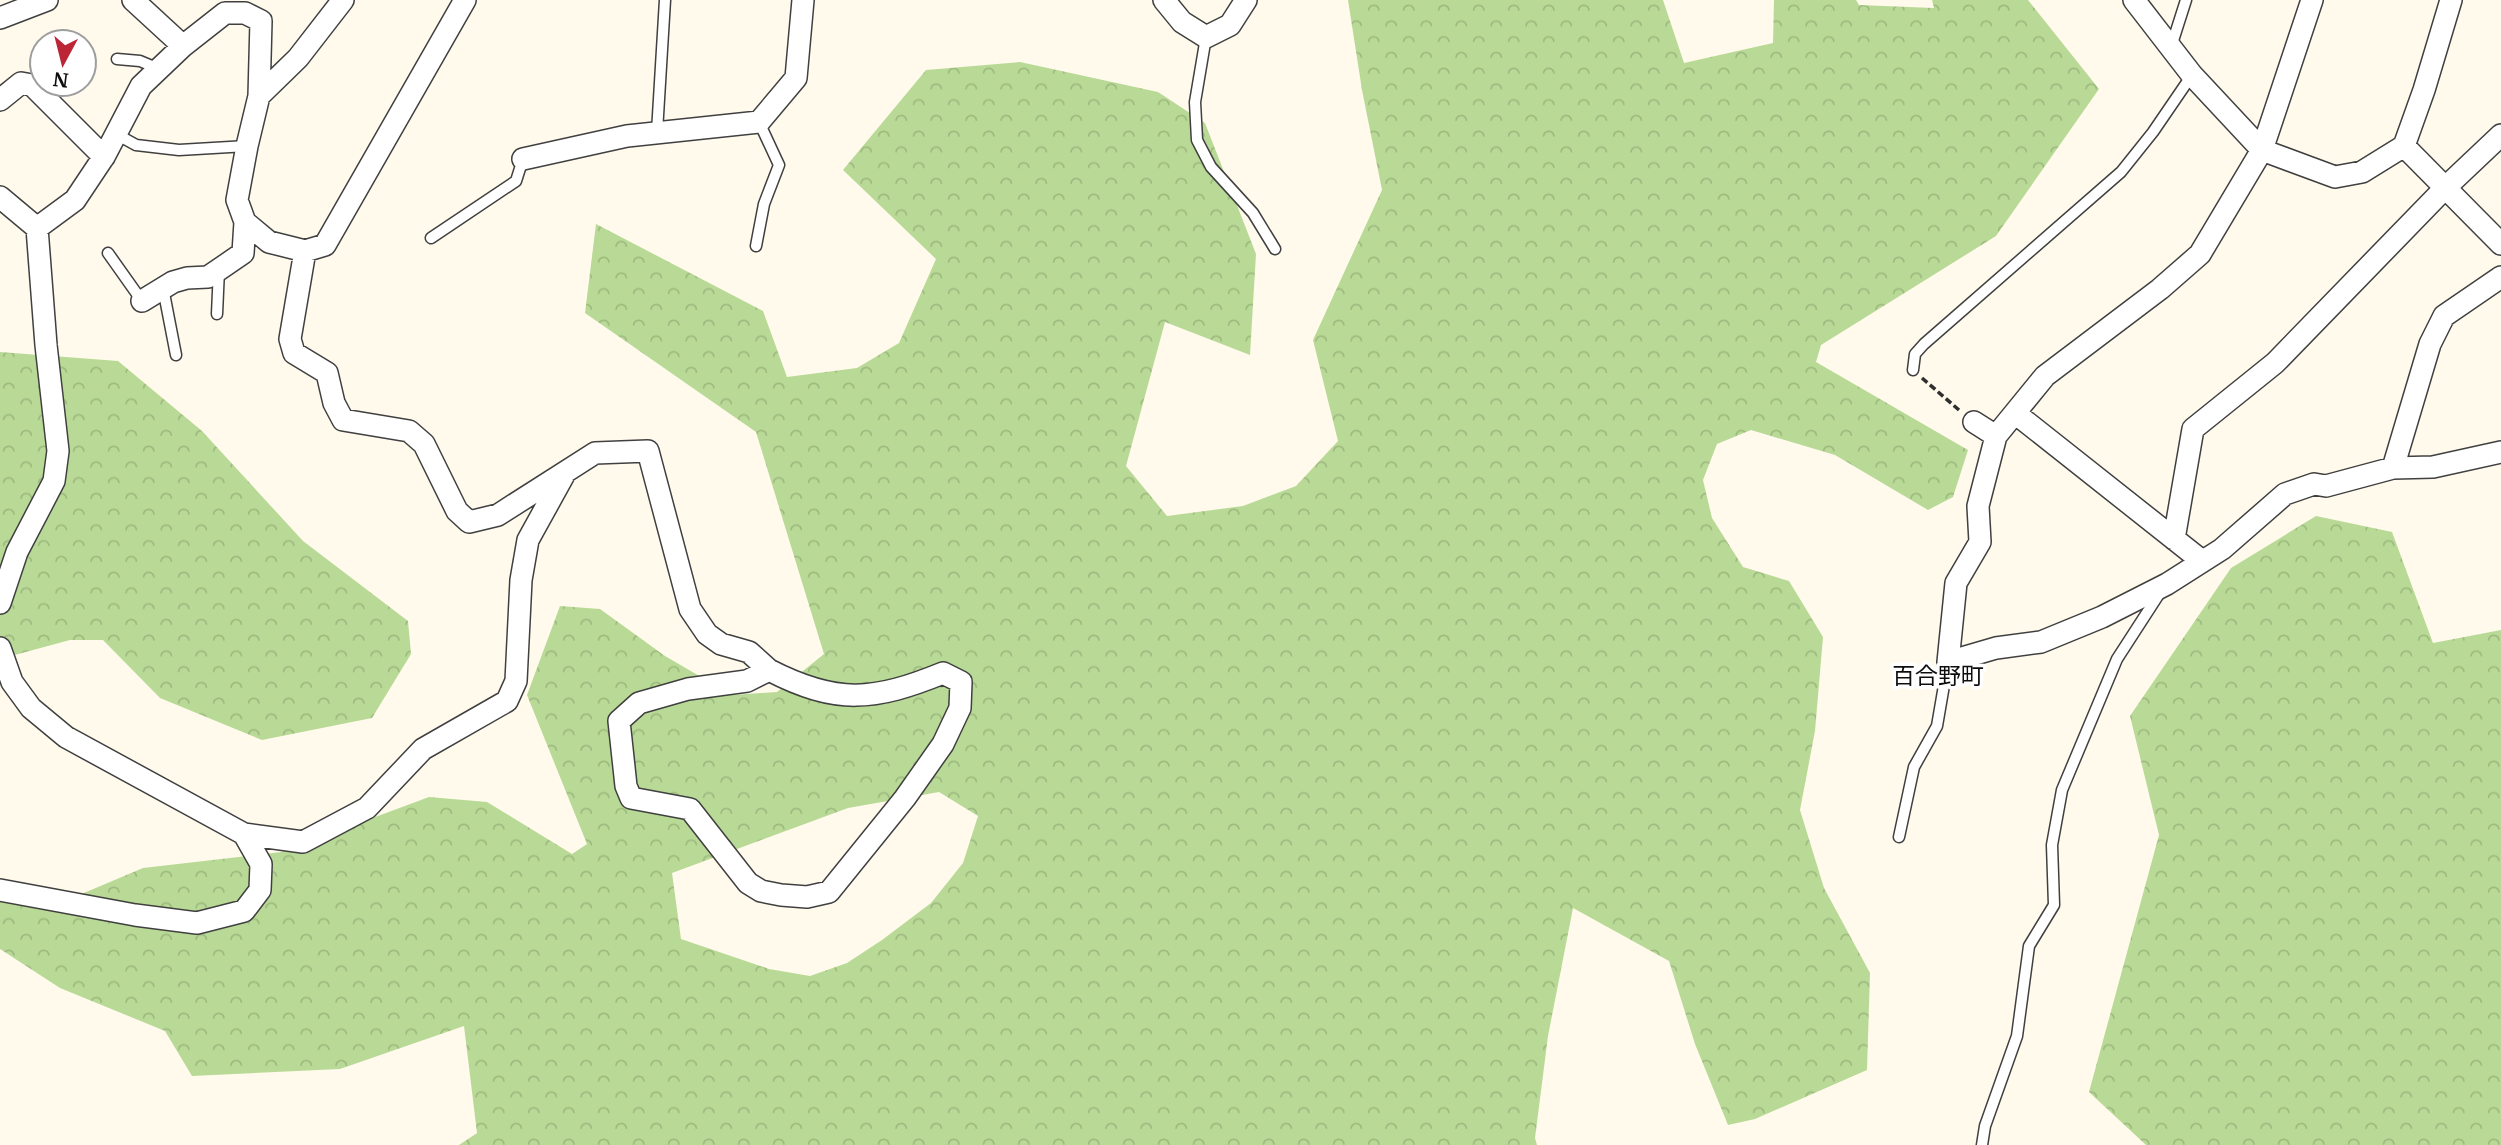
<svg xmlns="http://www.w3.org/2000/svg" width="2501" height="1145" font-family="Merriweather,'Noto Sans JP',serif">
<defs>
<pattern id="forest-crowns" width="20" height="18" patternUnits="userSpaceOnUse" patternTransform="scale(1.75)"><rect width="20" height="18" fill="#b9da96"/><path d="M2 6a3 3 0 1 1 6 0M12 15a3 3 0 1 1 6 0" fill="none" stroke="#9eba80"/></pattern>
</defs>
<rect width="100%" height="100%" fill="#fffaec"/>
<path fill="url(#forest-crowns)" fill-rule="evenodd" d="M1348,0H1663L1684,63L1773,43L1774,0H1856L1859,5L1934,8L1932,0H2028L2099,89L1996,236L1821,345L1816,362L1968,450L1953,497L1928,510L1835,455L1751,430L1717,444L1703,480L1712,518L1743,567L1789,581L1823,637L1815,731L1800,810L1824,888L1870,973L1867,1070L1755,1119L1728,1125L1695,1044L1669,961L1573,908L1548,1036L1535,1138L1537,1145H459L477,1133L464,1026L340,1069L192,1076L165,1031L60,988L0,949V901L46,909L143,868L281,852L429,797L487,802L572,854L587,844L527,695L560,606L600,609L665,656L732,695L777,692L824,654L756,432L585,313L596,224L763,311L787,377L857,368L899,343L936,259L843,170L926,70L1020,62L1158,92L1205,123L1256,254L1250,355L1165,322L1126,466L1167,516L1243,506L1296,486L1338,441L1313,340L1382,190L1362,90ZM939,792L978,816L963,863L931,903L882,940L847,963L810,976L769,969L681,939L672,873L848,808Z
M0,352L118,361L202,431L303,541L408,621L411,654L372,718L262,740L160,698L103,640H70L0,659Z
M2316,516L2392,532L2433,643L2501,630V1145H2146L2089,1092L2159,835L2130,716L2231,568Z"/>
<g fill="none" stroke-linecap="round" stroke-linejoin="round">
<g stroke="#404040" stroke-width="13">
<path id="lane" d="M1206,37L1195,102L1197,140L1211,167L1253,213L1275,249
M2171,47L2186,0
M117,59L140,61L159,69
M657,132L665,0
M116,134L136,145L179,150L247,146
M431,238L516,181L523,159
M756,246L764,204L779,165L759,122
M108,253L142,301
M163,288L176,355
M217,314L219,269
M1913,370L1915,354L1924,344L2121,172L2153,132L2192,75
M1899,837L1914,767L1937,726L1948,662
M1982,1145L1985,1126L2017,1036L2029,946L2054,905L2052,845L2062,790L2117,659L2161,591"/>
</g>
<g stroke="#404040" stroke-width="24">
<path id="street" d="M133,0L183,46
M1164,0L1182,22L1206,37L1230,25L1246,0
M2134,0L2192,75L2262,150L2335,177L2362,172L2404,146L2424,90L2451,0
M2312,0L2262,150L2200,254L2160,289L2045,376L1996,436L1978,506L1980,542L1956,583L1948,662L1996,648L2041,642L2102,617L2167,584L2222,549L2285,494L2314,484L2326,486L2393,468L2433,467L2501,452
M0,18L47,0
M259,96L298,58L343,0
M0,100L21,83L32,85L104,157
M2404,146L2501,244
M523,159L627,136L759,122L796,78L803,0
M0,197L37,228L46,345L58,451L54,481L17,552L0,603
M37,228L75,200L105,155L141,86L183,46L225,13H245L261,21L259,96L247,146L237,200L245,222L269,242L305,251L325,245L465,0
M305,251L290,339L294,353L327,373L334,403L343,420L409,431L424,444L457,511L469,522L498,515L595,453L648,451L690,609L707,634L721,644L749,652L769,670
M142,301L173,282L187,278L208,277L243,253L245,222
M2015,413L2202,561
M1974,422L1996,436
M2393,468L2430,344L2444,316L2501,277
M2174,539L2193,429L2275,363L2446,187L2501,135
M0,648L12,682L31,708L66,737L244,834L303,842L367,808L423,749L507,701L516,681L521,580L528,540L565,473
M769,670C837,705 874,701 943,673L961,682L960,708L943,744L905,798L829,892L807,897L781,895L761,891L748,883L690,809L631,798L626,786L619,721L639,703L688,689L747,681Z
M0,890L135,915L197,923L244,911L260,890L261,864L244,834"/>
</g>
<path stroke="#2f2f2f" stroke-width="3.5" stroke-dasharray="7 3.5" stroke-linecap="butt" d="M1922,378L1959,410"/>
<use href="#lane" stroke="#fff" stroke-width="10"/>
<use href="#street" stroke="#fff" stroke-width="21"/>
</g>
<g text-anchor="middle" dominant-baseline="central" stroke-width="7" stroke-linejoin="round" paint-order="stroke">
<g font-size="23" fill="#0d0d0d" stroke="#fff">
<text x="1938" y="675">百合野町</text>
</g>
</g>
<g transform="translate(63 63) rotate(187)"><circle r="33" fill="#ffffff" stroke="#9e9e9e" stroke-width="2"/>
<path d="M0-5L12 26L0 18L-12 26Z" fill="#bc2536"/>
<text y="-10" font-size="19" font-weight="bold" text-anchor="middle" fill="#0d0d0d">N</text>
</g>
</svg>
